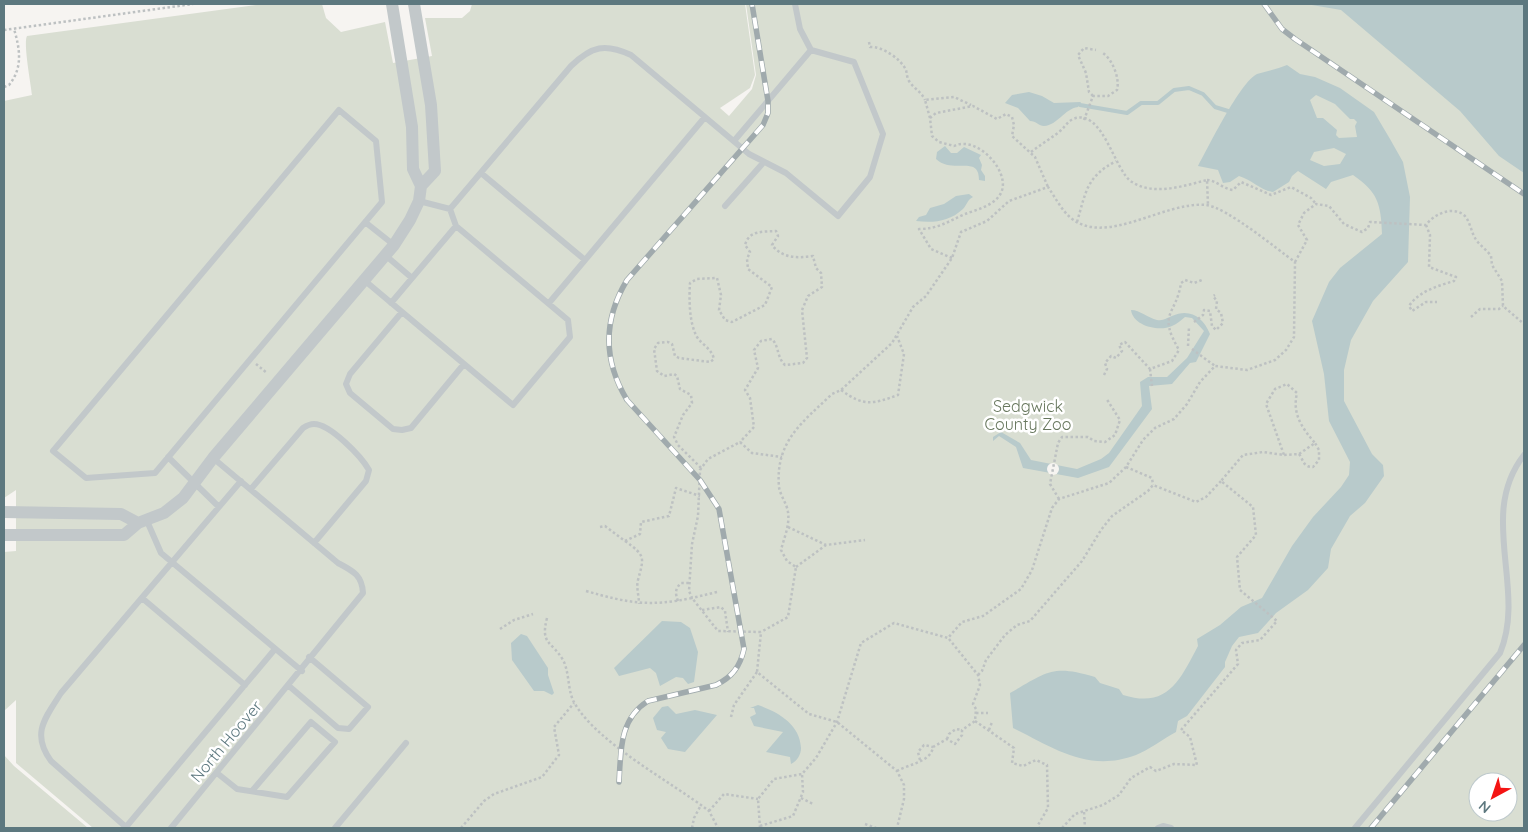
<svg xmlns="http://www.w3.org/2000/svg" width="1528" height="832" font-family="Quicksand,sans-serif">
<rect width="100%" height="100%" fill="#f6f4f1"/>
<path fill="#d9ded2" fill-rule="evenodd" d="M264,4H322L326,18L341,32L385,22L393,63L432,56L425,18H462L470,11L472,4H745L755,75L750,88L720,108L729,116L752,89L756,75L746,4H1524V828H93L16,763V700L4,711V552L16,551V490L4,498V101L32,95C31,84 23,43 27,36ZM1478,782H1508V812H1478Z
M4,755L14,766L88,828H4Z"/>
<path fill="#b8cacb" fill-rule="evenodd" d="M1306,4H1524V173L1499,156L1460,111L1341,10Z
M1287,65L1300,74L1315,77L1340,88L1374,112L1390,139L1403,162L1410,197L1408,262L1373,301L1351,340L1344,370V401L1372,454L1383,465L1384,476L1365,503L1350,516L1331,549L1328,568L1308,590L1276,613L1258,633L1239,637L1232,646L1225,662V667L1187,716L1178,721L1176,732C1163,739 1149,750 1136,755C1088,773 1054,748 1013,728L1010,693C1047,672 1052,664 1095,677L1100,683L1119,689L1123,695C1168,709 1180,680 1198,646L1197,639L1220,625L1241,607L1262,598L1292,546L1313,517L1341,487L1349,475L1350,462L1329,421L1324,374L1312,321L1329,282L1340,268L1382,234C1381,204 1378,192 1353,175L1331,182L1326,189L1298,171L1292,176L1289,182L1273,192C1260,190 1252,180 1239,176L1230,182L1223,183L1218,170L1198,166C1208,148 1240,82 1257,74C1267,71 1278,69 1287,65ZM1316,95L1335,104L1350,119H1354L1357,122L1355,126L1357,137L1339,138L1336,135L1337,130L1323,118H1317L1310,100ZM1334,148L1346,154L1340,164L1324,166L1310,160L1314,152Z
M1029,92L1042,96L1054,103L1081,102L1078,107C1064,109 1058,125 1044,126C1039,126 1036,121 1030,121L1018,108L1005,103L1012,95Z
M945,146L951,153H957L964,147L981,155L979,158L982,165L981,170L985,176V181L979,180C979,154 953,175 936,159L937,152Z
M969,194L973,197C967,200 967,205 963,209C949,222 933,223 916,221L919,217L926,215L930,208L944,204L956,196Z
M1131,310C1140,310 1148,318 1157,320C1164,321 1166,318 1172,316C1190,308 1203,317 1210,334L1196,362L1190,363L1172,384L1149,386L1152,409L1109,467L1078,478L1023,468L1016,447L999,436L993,441V437L1001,432L1020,443L1031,460L1077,469L1101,459L1109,453L1142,406L1140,382L1148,377H1167L1187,358L1204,331L1192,318L1185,317C1181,320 1177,324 1172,326C1159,332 1133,326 1131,310Z
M662,621L681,622L690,628L698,652L694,682L688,684L683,678L676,677L660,686L656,673L650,668L619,676L614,668Z
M521,634L527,636L548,668V675L554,693L552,695L544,691H534L512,660L511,643Z
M758,705C778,712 800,724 801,748C801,755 797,761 791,764L790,757L766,752L783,732L754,726L750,717L756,714L754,708H750Z
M668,706L676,714L695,710L717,715L685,752L668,749L661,738L666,732L657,730L653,718L662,707Z"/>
<path fill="#f6f4f1" d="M1047 469a6 6 0 1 1 12 0a6 6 0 1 1-12 0Z"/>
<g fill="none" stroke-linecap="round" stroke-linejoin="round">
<path stroke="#b8cacb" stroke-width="4" d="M1080,105L1127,113L1141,103H1158L1174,90L1189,88L1203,94L1215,107L1228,111"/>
<path stroke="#bdc1c2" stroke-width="2.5" stroke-dasharray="2.5 2.5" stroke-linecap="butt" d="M4,30L193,4
M869,42L870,47C882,46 901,59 906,70C907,74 907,78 909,81C914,89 921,91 925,100
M4,87L9,85C23,68 20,49 14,29
M1093,96L1089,92L1086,73L1078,55L1084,48L1096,50
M930,118L925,100L954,97L971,105
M1084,120L1093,96H1108L1117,90C1120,79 1113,60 1103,53
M1031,152C1040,145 1050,139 1059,132C1064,128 1067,122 1073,119C1103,107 1114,171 1132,182C1154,196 1183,186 1207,180L1208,205
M1207,180C1216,180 1223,189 1233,190L1241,182L1271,195L1291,187L1311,198L1316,204
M1077,222C1086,192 1086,177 1116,161
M1426,225L1430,235L1429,267L1456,277L1454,281C1438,286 1419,291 1409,306L1412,311L1426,302H1437
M952,258L931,249L919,229C938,229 949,221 965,214C976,210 992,206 999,196C1015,176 978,134 954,146L939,142L932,136L930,118L936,113L973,106L997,119L1006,114L1012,117L1014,125L1012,136L1035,157L1048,187
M1295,262L1307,240L1298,225L1304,213L1316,204L1329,206L1344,224L1362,232L1368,228L1370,222L1426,225C1434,214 1453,205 1465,216C1470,222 1471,231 1475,238C1479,245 1487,250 1491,256L1492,265L1502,281L1503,306L1524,324
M1471,317L1480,309H1499L1503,306
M1194,322L1203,315L1204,310L1210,311L1212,326L1216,330L1223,323L1221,313L1216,309L1217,301L1213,296L1215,295
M1188,346L1189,327
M1192,349L1215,366
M256,364L267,373
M1150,369L1152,386
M1104,375L1107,369L1105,363L1111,356L1116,358L1122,351L1119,345L1125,342L1150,369L1172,361L1179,350C1157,312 1176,316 1181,283L1185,280L1194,283L1202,280
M841,390C864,407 873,404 898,395L904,354L897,336
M1299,454C1304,461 1303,467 1313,467L1319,460V450L1315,443
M1126,467L1152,478L1153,485
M701,468L678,445L674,437L683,415L692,403L691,395L680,389L677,376L674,374L664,376L657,371L654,349L658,343L668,342L672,344L675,356L679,358L710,362L714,359C711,347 700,344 696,335C689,321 689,298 690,283L697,279L717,278L721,295L719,310L725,320L732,322L765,305L772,287L748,269L747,259L750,252L745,245C749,230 763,232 776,231L778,236L772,245C783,259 798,258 813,256L816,268L821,273L822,287L808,296L802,310L807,358L803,363L785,365C777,358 779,346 772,339L761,341L754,350L758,368L745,390L750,398L754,427L740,442
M1059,499L1050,484L1058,443L1062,437H1088L1094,441L1105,442L1115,435L1120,420L1106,398
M600,527L605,526L625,541L640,534L641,522L669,516L676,488L700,496
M788,527L826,545L865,540
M625,541C646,556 644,557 638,580C636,587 639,596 639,604
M796,567L826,545
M586,591C628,603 649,607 692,598L718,631L761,632L757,672L809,714L837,722L897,771L904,785V799L897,828
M717,592L692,598L689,591L692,544L698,516L700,470L708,459L740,442L752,453L782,457
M678,601C675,593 675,589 681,583H690
M702,610L721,607L725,611L728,632
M547,618C540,645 552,641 563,660C570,673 567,691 575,704C599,744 670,781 709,811L718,828
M500,629L514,620L533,614
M978,675L982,671L986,660L1005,635L1017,625L1030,621L1082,561L1101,530L1112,516L1148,491L1153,485L1196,502L1206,497L1221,481
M976,713H988
M731,717L734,705L757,672
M975,721L1014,748L1012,763L1023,766L1036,760L1047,765L1048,808L1038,825L1039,828
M989,730L992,722
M947,739L949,734L956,729L962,730
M920,760L918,752L924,745L933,747
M897,771C909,764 931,762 933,747L947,739L955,744L962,735V730L975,721L976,709L973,704L980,685L978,675L949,639
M801,798L813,804
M709,811L724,794L758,799
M1084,812L1085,828
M865,824L876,828
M760,826L793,816L803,792L802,774
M461,828L484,801L494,794L542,777L559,755L554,727L574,703
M692,828L694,818L701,805
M760,828L758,799L774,779L802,774L816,758L837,722L861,643L894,623L948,638L962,622L983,616L1021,589L1032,570L1052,508L1059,499L1109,483L1126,467L1143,440L1155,428L1174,419L1187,404L1200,382L1215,366L1247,370L1275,360L1286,350L1294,337L1295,262C1277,249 1226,207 1206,205C1164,201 1106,247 1071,218C1062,211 1055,197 1048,187L1009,201L987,221L961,232L952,258L926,296L913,307L892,343L841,390L832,394C803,422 775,441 779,487C780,495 787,504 788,512C790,525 784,538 781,550L787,561L796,567L788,617L761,632
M1062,828L1075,814L1103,805L1119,795L1131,778L1150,767L1156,771L1174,764L1197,765L1190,737L1181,730L1238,664L1236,650L1242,643L1260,640L1277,621L1240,590L1237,557L1256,535L1253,507L1221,481L1243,455L1263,452L1284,455L1266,404L1275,389L1287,384L1297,393C1292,414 1302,428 1315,443L1299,454L1284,455"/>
<path stroke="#c2c8ca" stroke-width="6" d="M339,110L376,141L382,202L155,473L86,478L53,451Z
M734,141L811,50L800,29L795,4
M481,173L585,260
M725,206L763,163
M450,209L571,66C592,46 605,43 631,55L749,154L786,173L838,216L870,177L883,134L854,62L811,50
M365,222L394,245
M385,255L412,278
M364,280L513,405L570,337L568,320L456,226L450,209L419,201
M391,303L456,226
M549,303L705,117
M402,312L350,374L346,384L350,393L393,429L402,430L411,428L464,364
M168,457L219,507
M251,489L303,428C306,426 310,424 314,424C330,424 361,456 369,470L366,481L314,543
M147,521L161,553L302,671
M142,598L245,685
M289,686L338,728L349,729L368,707L309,657
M217,773L237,789L287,797L335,742L311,722L252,791
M126,827L275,649
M127,828L51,761C31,734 45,718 61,693L241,481
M171,828L363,593C362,575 353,571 338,563L213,458
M335,828L406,743
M1158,828L1163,826L1171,828
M1355,828L1500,653C1527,589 1477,515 1524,455"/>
<path stroke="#c2c8ca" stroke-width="12" d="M392,4L412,127L413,169L421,186
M4,512L121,514L138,523
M4,535H124L138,523L164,513L183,498L213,458L394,245L410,220L419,201L421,186L435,171L431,105L414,4"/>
<g stroke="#a0aaad" stroke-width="5.5">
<path id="rail" d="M1264,4L1282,29L1295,39L1524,194
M619,782C621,751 619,719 648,701L716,685C732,677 740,667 744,649L719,509L700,480L627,400C603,360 603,320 627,280L763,125L768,113V101L752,4
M1371,828L1524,645"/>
</g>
<use href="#rail" stroke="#fff" stroke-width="4" stroke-dasharray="11" stroke-linecap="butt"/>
</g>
<g text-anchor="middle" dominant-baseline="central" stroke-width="5" stroke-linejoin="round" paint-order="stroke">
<g font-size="16" fill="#67775d" stroke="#fff">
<text x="1028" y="406">Sedgwick<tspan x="1028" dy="18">County Zoo</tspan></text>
</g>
<g font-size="16" fill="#5d787f" stroke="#fff">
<text transform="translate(226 741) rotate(-50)">North Hoover</text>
</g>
</g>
<rect width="1528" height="832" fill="none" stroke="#5d787f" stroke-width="10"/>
<g transform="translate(1493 797) rotate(220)"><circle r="24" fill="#ffffff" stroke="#bec9cc"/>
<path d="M0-4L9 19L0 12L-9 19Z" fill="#f41413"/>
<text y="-8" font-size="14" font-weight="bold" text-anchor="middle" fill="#5d787f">N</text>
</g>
</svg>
